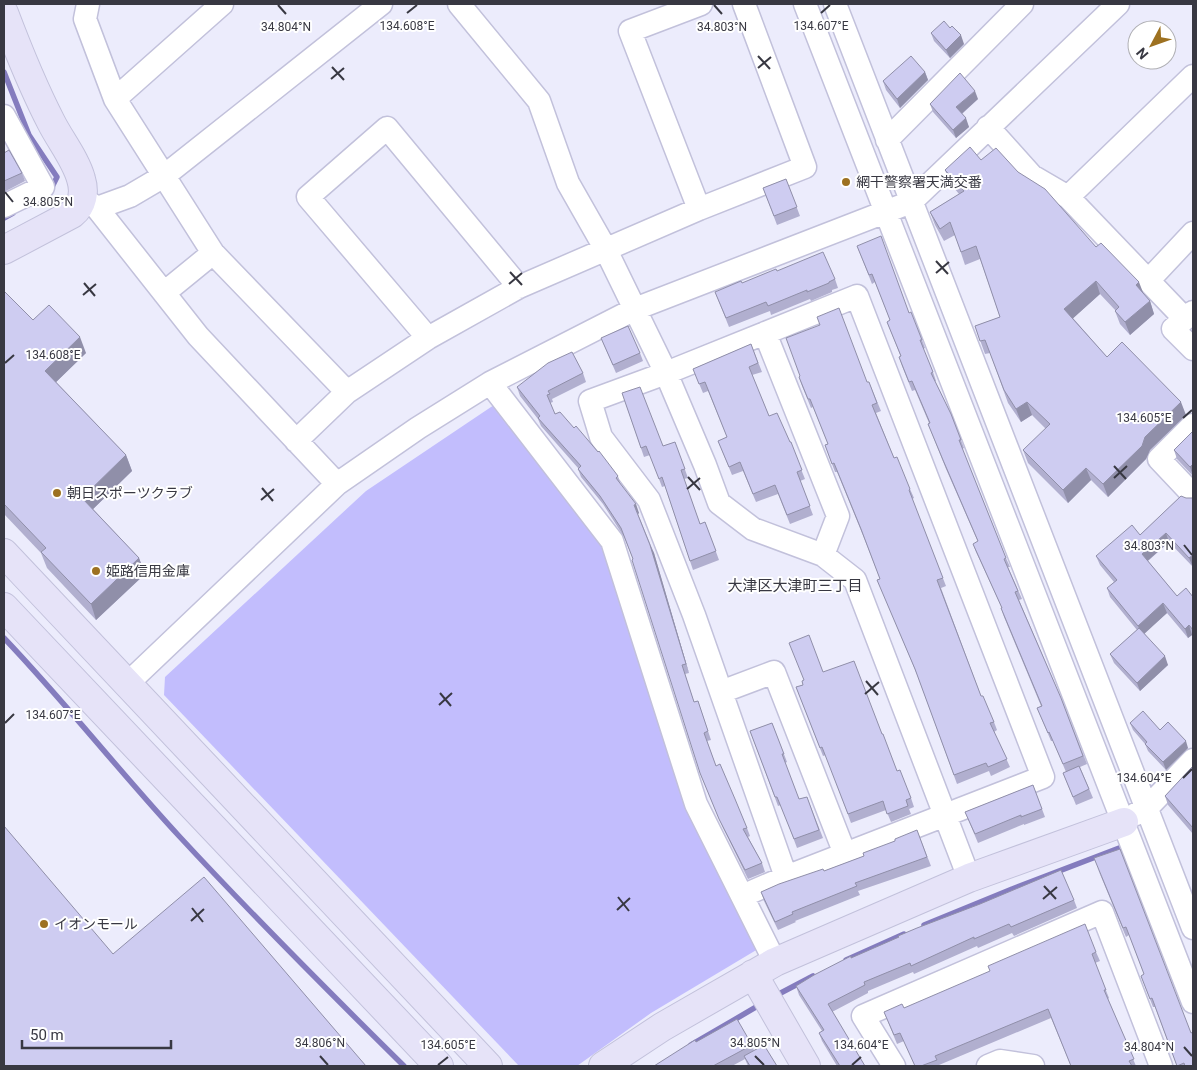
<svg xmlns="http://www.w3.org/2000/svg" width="1197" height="1070" font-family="Roboto,'Noto Sans JP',sans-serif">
<rect width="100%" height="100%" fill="#ececfc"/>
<path fill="#c2bdfd" d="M494,405L595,534L619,583L758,949L651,1013L577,1066H519L164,695L165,677L366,491Z"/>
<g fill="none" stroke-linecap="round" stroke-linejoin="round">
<path stroke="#847cbe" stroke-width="5.5" d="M4,72L29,135L57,177L50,191
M4,218L13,213
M4,638C65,702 119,771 179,836C252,915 328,991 404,1066
M924,925L1012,889L1127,845
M846,960L904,934
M775,996L813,976
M691,1045L763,1003"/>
<g stroke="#c2c1db" stroke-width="25">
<path id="street" d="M88,4L85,19L115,99L213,253L347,392L428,338L519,287L699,209L805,167L744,4
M459,4L539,101L568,183L605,248L666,373L705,465L719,503L753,529L823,555L855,580L969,878
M805,4L1193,1002
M835,4L1193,928
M115,99L222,4
M4,116L43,187L4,206
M988,127L1032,176L1068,197L1185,319
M887,140L1022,4
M1068,197L1193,76
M82,198L97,208L198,336L337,484
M97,208L130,196L164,176L381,4
M699,209L630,31L701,4
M1148,281L1193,233
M164,293L213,253
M1193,312L1173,329L1193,349
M765,333L838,516L823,555
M428,338L308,197L387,128L519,287
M490,383L612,541L696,804L775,962
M1193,425L1159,459L1193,495
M296,441L347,392
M127,684L337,484L418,428L490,383L635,309L911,202L1118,4
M721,692L774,672L845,854
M1136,814L1147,808L1193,760
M742,896L786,877L1043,777L857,296L666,373L590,401L601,437L649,500L694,615L786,877
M894,1066L863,1016L1102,912L1161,1066
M988,1066L1000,1061L1033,1066"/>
</g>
<g stroke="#c2c1db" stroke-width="30">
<path id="secondary" d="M4,13C18,50 33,87 51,122C60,140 76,160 81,179C85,192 83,205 72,214L4,250
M4,553L488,1066
M4,607L439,1066
M753,974L806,1066
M603,1066L662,1027L775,962L969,878L1124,822"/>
</g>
<use href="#street" stroke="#fff" stroke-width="22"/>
<use href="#secondary" stroke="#e6e3f8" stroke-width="28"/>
</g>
<path fill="#b1afcf" d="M931,33L964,44L950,58L934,41Z
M925,72L928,80L900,108L886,90L883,81Z
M978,99L962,114L969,127L956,138L933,112L930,104Z
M4,153L22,173L25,181L4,192Z
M981,160L1018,172L1096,247L1150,301L1154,314L1130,335L1120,324L1115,311H1116L1100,294L1073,318L1107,357L1186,415L1150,450L1146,459L1108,497L1091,480L1068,503L1028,463L1023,450L1046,429L1032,415L1021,422L1008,403L990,353L985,354L975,326L1000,317L980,259L965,265L955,235L944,241L935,225L930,212L959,194L950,183L945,170Z
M786,179L800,216L777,225L763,188Z
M857,246L909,313L922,340L925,348L923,349L933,372L936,381H935L951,414L964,448L962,449L1006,558L1010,567H1008L1022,599L1019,600L1061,698L1087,764L1080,767L1093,798L1076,805L1063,773L1066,772L1053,741H1051L1037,708L1041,706L1004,617L1001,608H1002L976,552L973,544L978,542L946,469L928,424L929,423L915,390L912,391L902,366L899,357H901L887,322L890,320L875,282L872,284Z
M777,271L835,279L838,288L832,290V292L811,301L810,299L771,315L770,311L729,327L715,292Z
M4,291L33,320L86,353L56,382L126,455L132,471L93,509L139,558L145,574L96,620L47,568L41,553L4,514Z
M601,338L640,353L643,361L616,373Z
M751,344L762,372L752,375L769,416L790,442L805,479L800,481L813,515L790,524L778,494L756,502L743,471L732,475L718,441L727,437L708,391L703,393L693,369Z
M583,373L586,382L552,399L553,402L550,403L555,414L574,428L618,476L620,483L639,513L638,514L654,553L689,673L685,674L694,702L698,701L711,740L707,741L716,766L747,828L750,836L748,837L762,863L765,872L748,879L723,828L700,773L633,559L624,537L603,504L581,477L578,469V468L541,426L538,419L520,396L517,387Z
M800,376L867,382H869L881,411L876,413L894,458L910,489L914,498L912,499L946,586L941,588L981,696L994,722L997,730L994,732L1010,767L991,776L989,771L957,784L918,677L881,588L877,580L880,579L864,538L837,472H835L825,445L828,444L813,407L811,408L802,386L799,377Z
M622,393L663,446L675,442L688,478L684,479L700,524L705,522L719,560L693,570L665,486L662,487L650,455L644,457Z
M1193,431V476L1177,459L1174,450Z
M1181,496L1193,567L1169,542L1148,561L1177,596L1193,597V636L1192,635L1188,638L1167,613L1144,633L1168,665L1140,691L1114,663L1110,654L1137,630L1110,597L1107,588L1114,582L1100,565L1096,556L1140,535Z
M823,672L882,734L897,771L911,798L914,807L909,809L911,814L891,822L886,810L851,823L826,755L823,756L796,687L803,685Z
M772,723L787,762L785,763L799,799L807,797L823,838L797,848L781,805L778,806L750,731Z
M1130,723L1160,730L1188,748L1166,770L1148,751L1145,744L1133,730Z
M1193,766V834L1168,805L1165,796Z
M1033,785L1045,817L1024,825V824L978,843L965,812Z
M917,830L931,866L858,891L860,895L795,921L796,922L778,930L764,901L761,892L824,871L864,856Z
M1097,867L1193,1066H1177L1155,1007H1153L1141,976L1144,974L1129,935L1126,937Z
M1074,900L1077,908L1014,936L1012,933L978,948L977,946L914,974L913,972L868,991V993L832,1012L865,1066H837L822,1041L819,1033L822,1031L799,995L796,986L851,958Z
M1096,952L1100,961L1095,963L1109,998L1108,999L1136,1066H1071L1051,1018L939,1065V1066H915L904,1041L897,1044L884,1012L904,1008Z
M696,1042L752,1045L754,1051L777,1066H748L745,1059L732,1066H654Z"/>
<path fill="#908fa9" d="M961,35L964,44L950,58L946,50Z
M925,72L928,80L900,108L897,99Z
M975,91L978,99L959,116L956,107Z
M966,118L969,127L956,138L953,130Z
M1096,281L1100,294L1069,322L1064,309Z
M1139,282L1144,295L1136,285Z
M1150,301L1154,314L1130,335L1125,322Z
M80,337L86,353L51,387L45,371Z
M1027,402L1032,415L1021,422L1016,409Z
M1181,402L1186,415L1150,450L1146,459L1108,497L1103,484L1145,437Z
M126,455L132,471L88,514L82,498Z
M1193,464V476L1190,467Z
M1086,468L1091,480L1068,503L1063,490Z
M636,504L639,513L638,514L634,505Z
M1166,533L1169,542L1145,563L1142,554Z
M650,545L654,553L689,673L686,664Z
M1193,555V567L1189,558Z
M139,558L145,574L96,620L91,604Z
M1163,603L1167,613L1142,636L1138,626Z
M1189,625L1192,635L1188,638L1185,629Z
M1165,656L1168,665L1140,691L1137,683Z
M1186,741L1188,748L1166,770L1163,762Z"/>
<path fill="#ceccf1" stroke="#908fa9" d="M944,21L950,28L952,26L961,35L946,50L931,33Z
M911,56L925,72L897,99L883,81Z
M960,73L975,91L956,107L966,118L953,130L930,104Z
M970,147L981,160L996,148L1018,172L1045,189L1096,247L1101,243L1139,282L1136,285L1150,301L1125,322L1115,311L1119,307L1096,281L1064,309L1107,357L1122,342L1181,402L1145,437L1142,446L1103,484L1086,468L1063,490L1023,450L1050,424L1027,402L1016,409L1004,390L985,340L980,341L975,326L1000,317L976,246L961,252L950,222L940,229L930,212L964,191L945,170Z
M9,150L22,173L4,181V153Z
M786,179L797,207L774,216L763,188Z
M881,236L909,313L911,312L922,340H920L933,372L931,373L951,414L961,440H959L1006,558L1004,559L1018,591L1015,592L1061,698L1083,756L1063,764L1049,732L1048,733L1037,708L1042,706L1001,608H1002L973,544L978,541L943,460L928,424L930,423L912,381L909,382L899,357L901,356L887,322L890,320L872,274L869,275L857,246Z
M823,252L835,279L829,282V283L807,292V290L768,306L766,302L726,318L715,292L741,281L742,283L776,269L777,271Z
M4,291L33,320L49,305L80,337L45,371L126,455L82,498L139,558L91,604L41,552L46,548L4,504Z
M839,308L867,382H869L877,403L872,405L894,458L897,457L910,489L909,490L943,578L937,580L981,696H983L994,722L990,723L1007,759L988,767L986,763L954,775L915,669L877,580L880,579L861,529L834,463L832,464L825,445L828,444L810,399H808L799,377L800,376L786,338L820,325L817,317Z
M628,326L640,353L613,365L601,338Z
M751,344L758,363L749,367L769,416L777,413L790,442H791L802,470L797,472L810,506L787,515L775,485L753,494L740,462L729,467L718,441L727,437L705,382L699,384L693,369Z
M572,352L583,373L548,391L550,394L547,395L555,414L560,412L574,428L576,426L598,452L599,451L618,476L616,478L636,504L634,505L650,545L686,664L682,665L694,702L698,701L708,731L704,733L716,766L720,764L735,799L747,828L743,829L762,863L745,870L719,819L700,773L632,560L633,559L621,528L600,496L578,469L581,466L538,418L540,416L517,387L548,363Z
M640,387L663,446L675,442L685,469L681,470L700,524L705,522L716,551L690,561L662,477L659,479L646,446L641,448L622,393Z
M1193,431V464L1190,467L1174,450Z
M1181,496L1186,498H1193V555L1189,558L1166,533L1142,554L1177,596L1186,588L1193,597V630L1189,625L1185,629L1163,603L1138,626L1107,588L1117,580L1096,556L1132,525L1140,535Z
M1139,628L1165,656L1137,683L1110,654Z
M809,635L823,672L854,661L882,734H883L897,771L900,770L911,798L906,800L908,806L887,814L883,801L848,814L822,747L820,748L796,687L803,685L802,681L804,680L789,643Z
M1143,711L1160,730L1168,722L1186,741L1163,762L1145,744L1147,742L1130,723Z
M772,723L784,754H782L799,799L807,797L819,830L794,839L777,797H775L750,731Z
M1079,766L1089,789L1073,797L1063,773Z
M1193,766V828L1165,796Z
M1033,785L1042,809L1021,817V815L975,834L965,812Z
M4,826L113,954L204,877L366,1066H4Z
M917,830L927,857L855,883L857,886L792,912L793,914L775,922L761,892L779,884L823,869L824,871L864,856L863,853L895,841V839Z
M1120,849L1191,1033L1193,1032V1066H1185L1184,1063L1177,1066L1152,998L1150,999L1141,976L1144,974L1126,927L1123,928L1094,858Z
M1061,870L1074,900L1011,927L1009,924L974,939V937L911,966L910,963L864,982L865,985L828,1004L865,1066H840L819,1033L824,1030L796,986L814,975L851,956V958L899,937L898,936L917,928L980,904Z
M1085,924L1096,952L1092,954L1106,990H1104L1134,1059L1129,1061L1132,1066H1071L1048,1009L935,1056L937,1060L921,1066H915L900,1033L894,1035L884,1012L902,1004L904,1008L990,971L988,966Z
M737,1019L752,1045L713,1066H654L695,1040L696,1042Z
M764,1045L777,1066H750L744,1056Z"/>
<path fill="none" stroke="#383842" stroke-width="2" d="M278,5L286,14M714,5L722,14M407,13L417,5M821,13L830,5M758,56L770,69M332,67L344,80M758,68L771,57M331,79L344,68M5,192L13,202M936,261L948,274M510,272L522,285M936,273L949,262M84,283L95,296M509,284L522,273M83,295L96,284M5,363L14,355M1183,418L1192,410M1114,466L1126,479M688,477L700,490M1114,478L1127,466M262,488L273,501M687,489L700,478M261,500L274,489M1184,545L1192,555M866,681L878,695M440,693L451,706M865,694L879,682M439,705L452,693M5,723L14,714M1183,778L1192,769M1044,886L1056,899M618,897L629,911M1043,899L1057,887M192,908L203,922M617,910L630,898M191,921L204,909M1184,1047L1192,1056M320,1056L328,1065M755,1056L764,1065M438,1065L448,1057M852,1065L861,1057"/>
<g fill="#9d7121" stroke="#fff" stroke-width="2">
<circle cx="846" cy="182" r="5"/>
<circle cx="57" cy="493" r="5"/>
<circle cx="96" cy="571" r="5"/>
<circle cx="44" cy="924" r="5"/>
</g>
<g text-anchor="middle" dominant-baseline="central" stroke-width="4" stroke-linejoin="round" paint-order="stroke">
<g font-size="14" fill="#383842" stroke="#fff" text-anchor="start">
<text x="856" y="182">網干警察署天満交番</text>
<text x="67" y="493">朝日スポーツクラブ</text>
<text x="106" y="571">姫路信用金庫</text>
<text x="54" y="924">イオンモール</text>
</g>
<g font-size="15" fill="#383842" stroke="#fff">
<text x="795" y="586">大津区大津町三丁目</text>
</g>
</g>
<g font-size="12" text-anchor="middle" fill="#383842" stroke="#fff" stroke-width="4" stroke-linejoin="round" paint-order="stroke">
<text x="407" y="30">134.608°E</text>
<text x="821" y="30">134.607°E</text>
<text x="286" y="31">34.804°N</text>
<text x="722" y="31">34.803°N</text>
<text x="48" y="206">34.805°N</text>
<text x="53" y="359">134.608°E</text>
<text x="1144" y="422">134.605°E</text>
<text x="1149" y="550">34.803°N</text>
<text x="53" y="719">134.607°E</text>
<text x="1144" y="782">134.604°E</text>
<text x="320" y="1047">34.806°N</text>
<text x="755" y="1047">34.805°N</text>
<text x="448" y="1049">134.605°E</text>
<text x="861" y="1049">134.604°E</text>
<text x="1149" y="1051">34.804°N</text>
</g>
<rect width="1197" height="1070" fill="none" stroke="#383842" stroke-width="10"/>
<g transform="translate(1152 45) rotate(229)"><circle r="24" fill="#ffffff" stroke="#afafb3"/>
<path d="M0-4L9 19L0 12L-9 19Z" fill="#9d7121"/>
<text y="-8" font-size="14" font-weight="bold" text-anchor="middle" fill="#383842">N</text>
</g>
<path d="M22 1040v8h149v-8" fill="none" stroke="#383842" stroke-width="2.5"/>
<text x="30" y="1040" font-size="15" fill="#383842" stroke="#ffffff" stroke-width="4" paint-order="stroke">50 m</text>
</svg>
